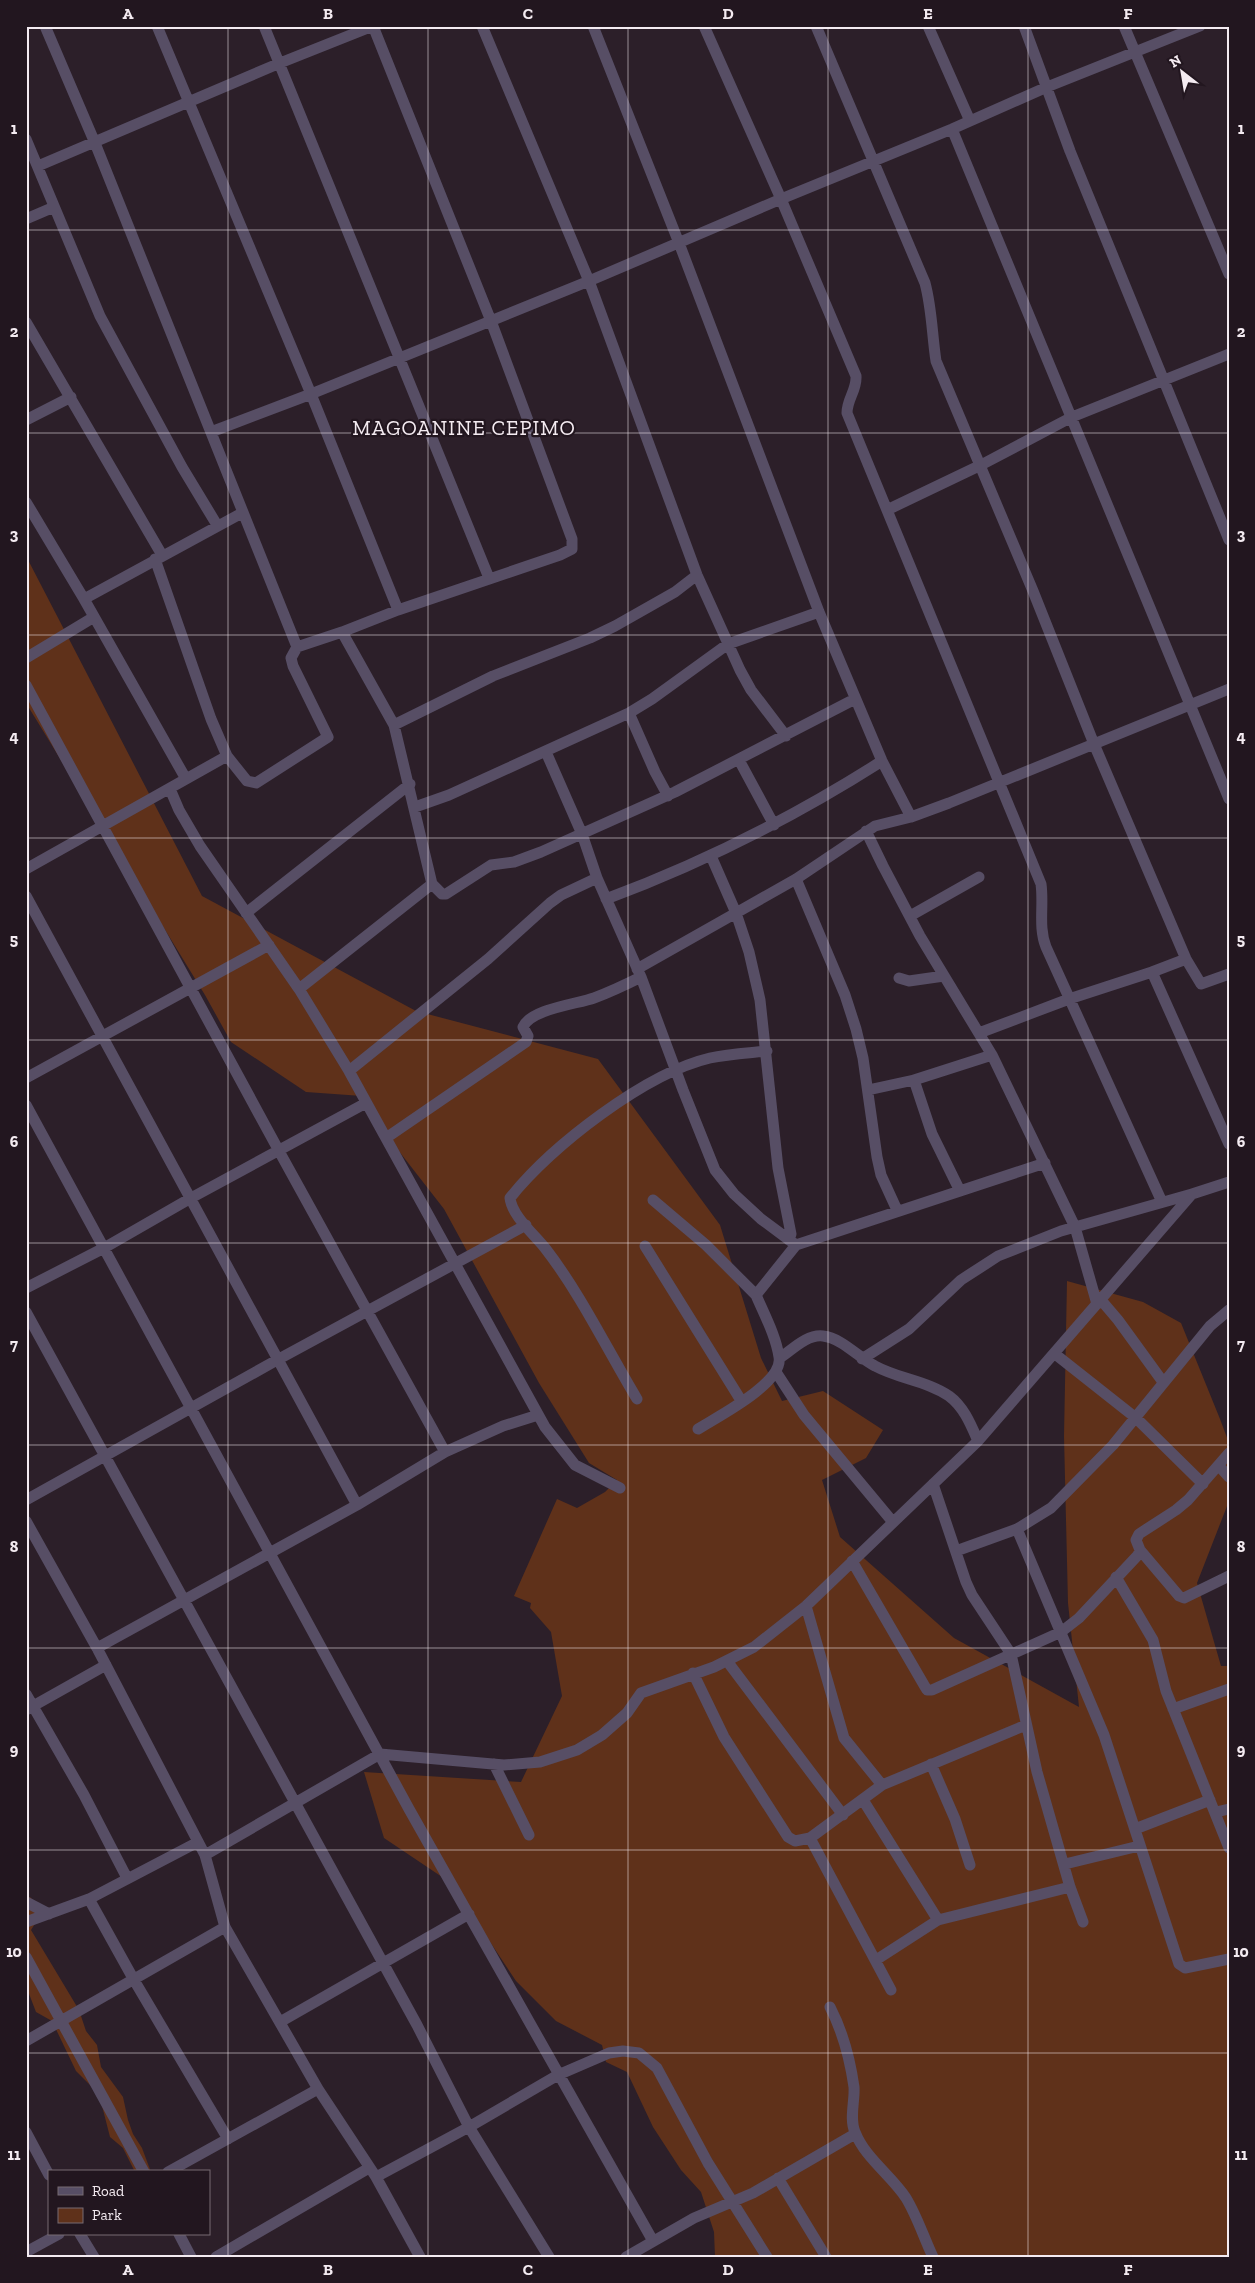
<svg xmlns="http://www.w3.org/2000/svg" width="1255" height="2283" font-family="'Zilla Slab',serif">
<rect width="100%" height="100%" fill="#2c1f29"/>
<path fill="#5f311a" d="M26,556L202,896L416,1011L598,1059L720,1225L761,1358L782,1401L823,1391L883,1430L866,1458L822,1480L840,1537L954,1638L1079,1707L1068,1603L1064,1436L1067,1281L1143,1302L1181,1323L1220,1419L1229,1443V1501L1197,1583L1221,1666H1229V2257H715L714,2232L701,2192L681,2170L653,2127L627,2072L606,2062L602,2045L556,2021L516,1981L451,1883L384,1838L364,1772L521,1782L562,1696L551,1632L530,1608L531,1603L514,1596L557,1499L577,1508L605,1492L617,1480L589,1463L539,1383L444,1209L377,1123L362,1096L306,1092L231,1042L205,995L26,703Z
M30,1897L43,1911L31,1930L79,2010L86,2031L97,2045L101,2067L123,2097L128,2120L133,2134L142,2148L151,2172H135L123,2148L110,2137L100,2098L95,2090L76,2071L52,2021L36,2012L26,1986V1898Z"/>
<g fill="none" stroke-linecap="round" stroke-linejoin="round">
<path stroke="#574e65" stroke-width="11" d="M45,26L95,143L297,647
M157,26L311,394L398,610
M264,26L489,578
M482,26L589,281L697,575L740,670L751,690L786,736
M593,26L679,243L819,612L882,761L911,817
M704,26L781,199L856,376C857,390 847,399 847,413L1041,884C1044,905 1038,927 1046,947L1162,1202
M816,26L925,283C932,309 932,335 936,361L1033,591L1094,744L1186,959L1201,984L1229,974
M928,26L970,121
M1024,26L1070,151L1229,540
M1124,26L1229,274
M952,129L1229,799
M26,139L100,316L182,467L217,525
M38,166L280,63L373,26
M26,219L54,207
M26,322L162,555
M26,420L71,397
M211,432L311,394L589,281L781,199L952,129L1047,87L1200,26
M26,502L84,599L186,779
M887,510L981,465L1072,417L1229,354
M155,559L211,719L227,756L247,781L256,783L328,737L293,666L291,658L297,647L342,632L398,610L560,555L572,549V539L491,321L373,26
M84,599L242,513
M26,658L94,617
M26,685L279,1151L445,1452
M629,713L655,772L668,796
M394,725L493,676L590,638L615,626L675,592L697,575
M546,752L582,834L597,878
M739,760L774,825
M170,789L179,810L200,846L299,989L349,1071L545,1427L575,1465L620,1488
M415,807L449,795L629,713L652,699L728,644L819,612
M866,831L883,866L920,936L992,1055L1075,1227L1097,1304
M711,856L736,913L796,879L875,826L911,817L949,803L1229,689
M26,869L227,756
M796,879L845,995L856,1029L863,1058L877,1157L881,1175L897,1210
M432,884L442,894H446L491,865L514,862L541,852L675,792L855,699
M26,896L357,1505
M606,899C703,863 794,817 882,761
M246,913L410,784
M910,916L979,877
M637,969L736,913L749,952L760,1000L778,1168L791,1234L789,1240
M1152,972L1186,959
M899,978L909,981L944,976
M299,989L432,884L394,725L342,632
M979,1033L1069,999L1152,972L1229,1144
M349,1071L488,959L550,903L561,895L597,878L641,977L683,1090L715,1170L734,1194L761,1219L796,1245
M26,1078L269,945
M914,1080L992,1055
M868,1090L914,1080L932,1134L960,1191
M26,1105L409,1809L653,2241
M386,1138L526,1042L528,1036L523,1027C531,1009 577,1004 594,998C610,992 625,985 641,977
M653,1200L706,1245L756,1295
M645,1246L742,1402
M26,1288L104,1248L191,1198L366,1103
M1101,1300L1118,1320L1163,1382
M26,1312L417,2025L469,2127L549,2257
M1055,1354L1136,1418L1203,1484
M780,1358C792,1350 807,1334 823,1336C842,1338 859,1358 875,1366C899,1379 927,1381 949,1396C964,1407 971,1425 978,1441
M862,1359L909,1329L961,1280L998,1256L1061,1231L1192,1194
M776,1372L804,1415L892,1521
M637,1399C607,1349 580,1293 545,1248C534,1234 512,1216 510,1198C551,1146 646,1073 710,1058C728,1054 748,1053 767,1051
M698,1429C717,1417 784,1383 779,1357C776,1336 764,1314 756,1295L796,1245L1045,1163
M1219,1466L1229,1477
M933,1484L966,1582L972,1595L1011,1654L1037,1772L1070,1887L1083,1922
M26,1500L277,1360L526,1225
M26,1521L97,1648L205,1855L225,1927L318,2089L376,2177L420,2257
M1017,1529L1104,1735L1179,1964L1185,1968L1229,1959
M1140,1550L1179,1596L1184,1598L1229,1576
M956,1551L1017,1529L1051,1508L1113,1445L1210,1326L1229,1310
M852,1561L924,1685L927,1690H932L1061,1632L1079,1618L1138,1555L1140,1550L1136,1540L1139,1534L1176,1510L1188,1500L1229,1453
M1116,1577L1153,1640L1166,1691L1229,1848
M806,1606L844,1738L882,1785
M97,1648L357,1505L445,1452L503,1426L538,1415
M727,1661L843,1815
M693,1673L724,1737L788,1837L795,1841L810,1838L882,1785L1026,1725
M26,1694L84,1795L127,1878
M1173,1709L1229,1689
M26,1710L106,1665
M494,1764L529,1835
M931,1764L955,1819L970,1865
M863,1800L938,1920
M1216,1812L1229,1809
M1135,1829L1210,1800
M810,1838L891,1990
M205,1855L380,1754L504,1765L540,1762L577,1750L602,1735L627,1713L641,1693L714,1667L754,1647L806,1606L978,1441L1192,1194L1229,1182
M1065,1864L1139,1846
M89,1899L134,1980L228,2139
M26,1902L49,1914
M26,1922L89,1899L198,1842
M26,1957L144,2172
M876,1960L938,1920L1070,1887
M830,2007C843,2032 850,2059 854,2087C855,2101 849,2119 855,2132C865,2158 891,2175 906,2198C917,2216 924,2238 933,2257
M280,2022L469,1914
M26,2041L225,1927
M26,2132L49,2175
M168,2172L318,2089
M376,2177L469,2127L558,2075L609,2053L623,2051L639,2053L657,2068L708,2163L767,2257
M778,2178L826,2257
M80,2234L94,2257
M179,2234L191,2257
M26,2252L59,2234
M216,2257L369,2168
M626,2257L694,2218L753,2193L855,2134"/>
</g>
<path fill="none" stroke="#f4ebf1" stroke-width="1" stroke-opacity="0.55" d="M228,26V2257M428,26V2257M628,26V2257M828,26V2257M1028,26V2257M26,230H1229M26,433H1229M26,635H1229M26,838H1229M26,1040H1229M26,1243H1229M26,1445H1229M26,1648H1229M26,1850H1229M26,2053H1229"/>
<g text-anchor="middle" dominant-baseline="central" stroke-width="4.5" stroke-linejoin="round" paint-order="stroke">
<g font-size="21" letter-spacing="1" fill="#f4ebf1" stroke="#22161f">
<text x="464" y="427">MAGOANINE CEPIMO</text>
</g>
</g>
<rect width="1255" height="2283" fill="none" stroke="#22161f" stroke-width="55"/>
<rect x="48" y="2170" width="162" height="65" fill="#22161f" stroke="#766b73"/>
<rect x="58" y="2187" width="25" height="8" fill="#574e65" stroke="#766b73"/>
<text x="92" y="2196" font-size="15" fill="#f4ebf1">Road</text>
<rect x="58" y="2208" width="25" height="15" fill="#5f311a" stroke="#766b73"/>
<text x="92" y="2220" font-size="15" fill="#f4ebf1">Park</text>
<g transform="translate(1182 72) rotate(329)" stroke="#22161f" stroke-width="4" paint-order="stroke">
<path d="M0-4L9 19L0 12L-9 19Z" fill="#f4ebf1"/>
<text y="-8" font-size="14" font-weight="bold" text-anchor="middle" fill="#f4ebf1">N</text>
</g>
<rect x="28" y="28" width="1200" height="2228" fill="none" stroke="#f4ebf1" stroke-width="2"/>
<g font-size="16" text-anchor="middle" font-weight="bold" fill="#f4ebf1">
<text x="128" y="19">A</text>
<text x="328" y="19">B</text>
<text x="528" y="19">C</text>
<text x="728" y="19">D</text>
<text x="928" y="19">E</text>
<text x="1128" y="19">F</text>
<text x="14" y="134">1</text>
<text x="1241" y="134">1</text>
<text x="14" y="337">2</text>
<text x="1241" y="337">2</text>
<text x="14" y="540">3</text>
<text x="1241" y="540">3</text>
<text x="14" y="742">4</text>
<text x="1241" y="742">4</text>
<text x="14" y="945">5</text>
<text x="1241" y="945">5</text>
<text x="14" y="1147">6</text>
<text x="1241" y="1147">6</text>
<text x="14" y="1350">7</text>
<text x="1241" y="1350">7</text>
<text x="14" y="1552">8</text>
<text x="1241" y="1552">8</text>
<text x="14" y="1755">9</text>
<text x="1241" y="1755">9</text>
<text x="14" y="1957">10</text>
<text x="1241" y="1957">10</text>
<text x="14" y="2160">11</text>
<text x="1241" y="2160">11</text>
<text x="128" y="2275">A</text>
<text x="328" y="2275">B</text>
<text x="528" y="2275">C</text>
<text x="728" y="2275">D</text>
<text x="928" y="2275">E</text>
<text x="1128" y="2275">F</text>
</g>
</svg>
